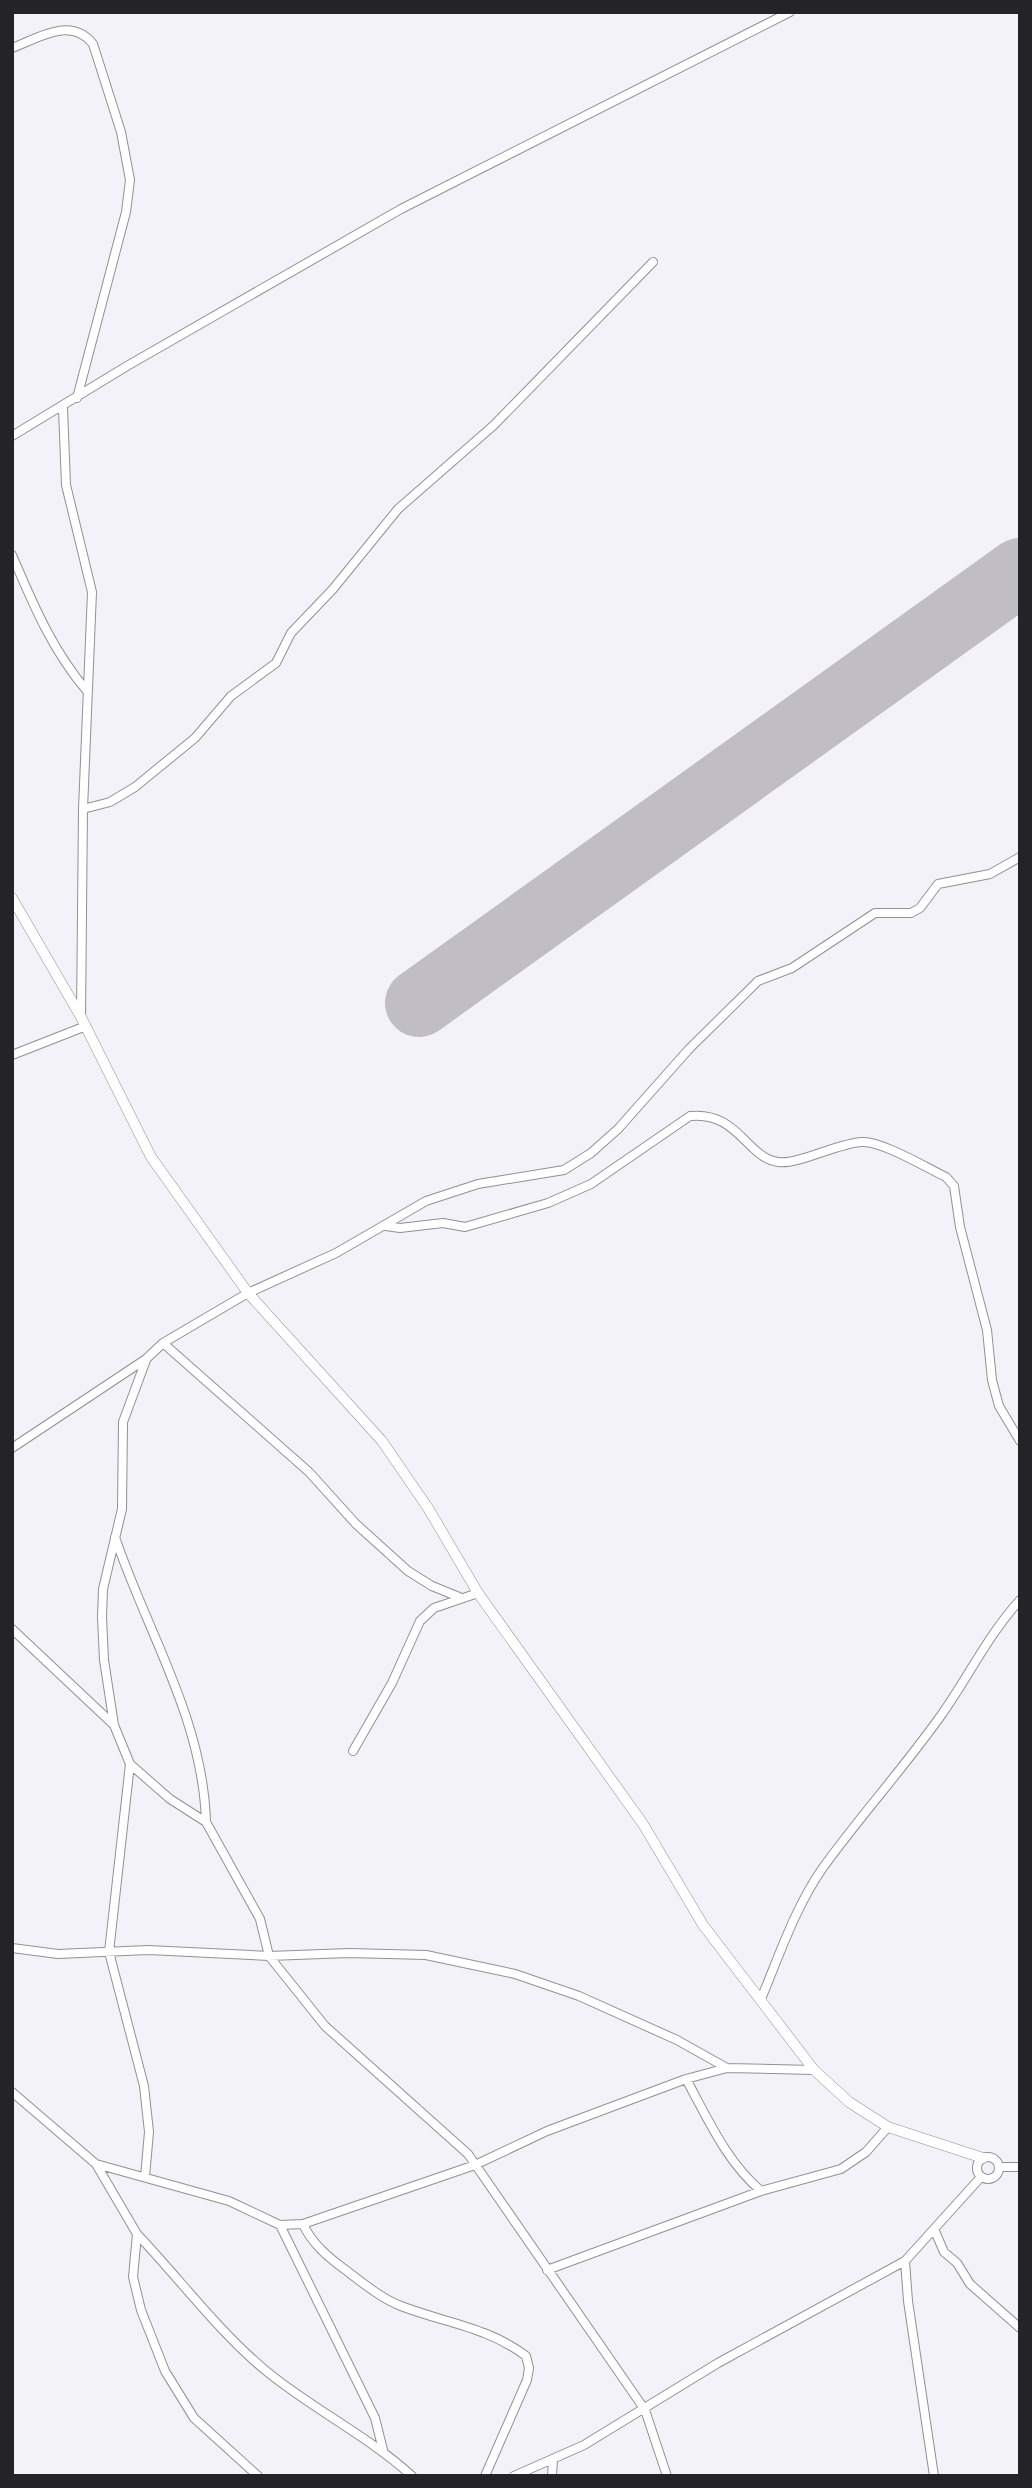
<svg xmlns="http://www.w3.org/2000/svg" width="1032" height="2488" font-family="Figtree,sans-serif">
<rect width="100%" height="100%" fill="#f3f2f9"/>
<g fill="none" stroke-linecap="round" stroke-linejoin="round">
<path stroke="#c0bec4" stroke-width="68" d="M419,1003L1020,572"/>
<g stroke="#919097" stroke-width="10">
<path id="minor" d="M12,48C39,38 71,16 93,44L121,132L130,180L126,212L77,398
M63,408L66,485L92,592L83,809L81,1017
M12,436L127,366L401,209L790,12
M12,555C33,604 52,650 87,691
M83,809L110,802L135,787L195,738L231,696L276,663L291,633L333,589L398,509L494,425L653,262
M12,1055L86,1026
M386,1226L400,1228L443,1223L465,1227L548,1203L591,1184L690,1116C738,1111 747,1158 778,1162C798,1165 838,1143 862,1142C882,1141 927,1168 946,1177L954,1186L960,1227L987,1330L992,1380L999,1406L1020,1441
M163,1343L309,1472L356,1524L408,1571L432,1586L459,1597
M12,1448L146,1359L163,1343L248,1293L336,1253L426,1201L478,1184L564,1170L591,1153L618,1129L689,1049L758,981L792,968L875,913H911L920,908L938,884L990,874L1020,857
M115,1537C147,1632 203,1719 206,1822
M12,1629L114,1725
M353,1751L392,1683L420,1621L434,1608L478,1593
M130,1764L170,1799L206,1822L260,1919L269,1956L325,2026L468,2154L645,2410L667,2476
M12,1948L58,1954L148,1950L269,1956L349,1953L426,1955L515,1974L579,1996L677,2040L727,2068L814,2070
M761,1999C779,1956 795,1908 822,1869C860,1816 904,1768 942,1714C969,1676 988,1635 1020,1600
M686,2079C708,2119 726,2161 761,2191
M12,2092L96,2164L137,2234L133,2277L141,2310L165,2371L194,2418L258,2476
M977 2168a11 11 0 1 1 22 0a11 11 0 1 1-22 0Z
M96,2164L229,2201L280,2225L303,2224L475,2165L547,2131L686,2079L727,2068
M1000,2167H1020
M145,2177L149,2132L144,2086L109,1952L130,1764L114,1725L104,1660L102,1617L103,1589L122,1509L123,1422L146,1360
M303,2224C312,2244 329,2258 347,2271C364,2284 381,2298 401,2306C445,2323 488,2327 526,2356L529,2368L527,2380L485,2476
M280,2225L375,2418L383,2450
M934,2229L944,2252L957,2263L970,2284L1020,2328
M137,2234C179,2278 218,2331 265,2370C312,2409 367,2435 412,2476
M905,2261L908,2301L934,2476
M547,2270L761,2191L841,2169L866,2152L888,2127
M514,2476L584,2445L718,2363L905,2261L981,2177
M552,2476L553,2460"/>
</g>
<g stroke="#919097" stroke-width="11">
<path id="tertiary" d="M12,898L81,1017L151,1157L248,1293L382,1441L428,1508L478,1593L643,1824L703,1925L814,2070L849,2102L888,2127L983,2158"/>
</g>
<use href="#minor" stroke="#fff" stroke-width="8"/>
<use href="#tertiary" stroke="#fff" stroke-width="10"/>
</g>
<rect width="1032" height="2488" fill="none" stroke="#242326" stroke-width="28"/>
</svg>
